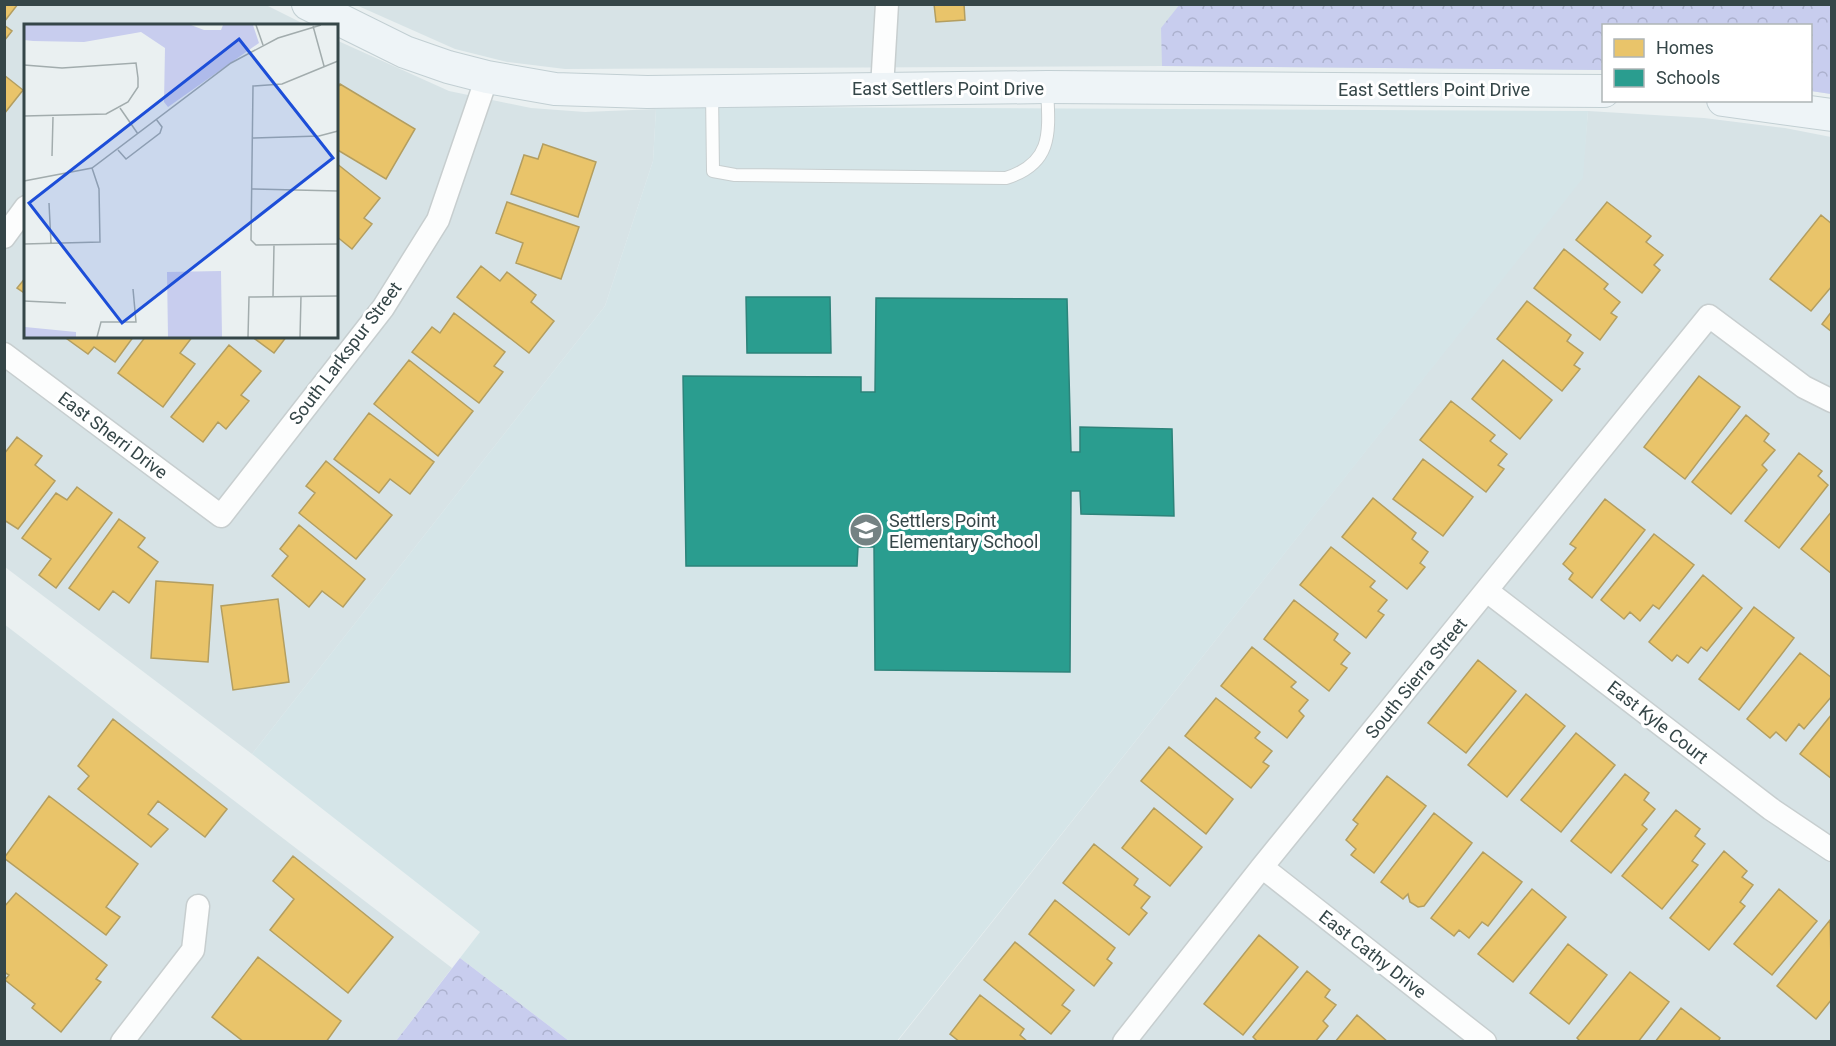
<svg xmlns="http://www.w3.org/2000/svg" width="1836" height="1046" font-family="Roboto,sans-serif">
<defs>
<pattern id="park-crowns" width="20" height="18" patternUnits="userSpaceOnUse" patternTransform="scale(1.5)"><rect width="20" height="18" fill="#c8cdee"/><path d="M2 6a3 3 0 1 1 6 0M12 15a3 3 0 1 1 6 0" fill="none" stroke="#acb1ce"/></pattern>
</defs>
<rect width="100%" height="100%" fill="#eaf0f1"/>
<path fill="#d7e3e6" d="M4,5H266L306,25L26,26V336H336V40L449,91L531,108L585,112L656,109L653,161L605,306L252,754L5,567Z
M356,5H1831V94L1811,91L1810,26H1604L1603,70L1162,66L565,69L507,62L455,49Z
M1588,111L1704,118L1785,128L1831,137V1041L897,1042L1582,178Z
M4,624L452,968L396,1041H5Z"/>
<path fill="#d5e5e8" d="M738,107L1588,111L1583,178L897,1041H569L460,958L480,932L252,754L605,306L653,161L656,109Z"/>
<path fill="url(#park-crowns)" d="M1180,4L1831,5V94L1811,91L1810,26H1604L1603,70L1162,66L1161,28Z
M460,958L569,1041H396Z"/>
<path fill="#e9c46a" stroke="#b39e60" stroke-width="1.5" d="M4,4H18L4,22Z
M934,4H964L965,20L936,22Z
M4,25L12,31L4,41Z
M4,75L23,90L4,114Z
M340,84L415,129L386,179L336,149V91Z
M543,144L596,162L578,217L511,194L524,155L538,159Z
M336,163L380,198L364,218L372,224L352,249L336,236Z
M507,202L579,227L561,279L516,263L523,243L496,233Z
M1607,202L1651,236L1646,242L1663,255L1654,265L1660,270L1642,293L1576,240Z
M1821,215L1832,224V286L1811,311L1770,279Z
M1564,249L1608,284L1604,289L1620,302L1611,313L1617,317L1600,340L1534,288Z
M481,266L500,281L507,272L536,295L531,302L554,321L529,353L457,297Z
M26,277V294L17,288Z
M1527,301L1571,335L1567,341L1583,353L1574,365L1580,369L1562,391L1497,339Z
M1832,311V332L1822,324Z
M454,313L505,352L494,366L503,372L479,403L412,352L432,327L440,333Z
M63,336H134L115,362L94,347L88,354Z
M146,336H193L180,353L195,364L163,407L118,373Z
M251,336H287L274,353Z
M229,345L261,371L241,395L249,401L226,429L218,422L203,442L171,417Z
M409,360L473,411L438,456L374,404Z
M1503,360L1552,400L1520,439L1472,399Z
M1699,376L1740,407L1685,479L1644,447Z
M1451,401L1495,435L1490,441L1507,454L1498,465L1504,469L1486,492L1420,440Z
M369,413L434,462L410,494L390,479L379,493L334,459Z
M1746,415L1769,434L1764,441L1775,450L1762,465L1767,470L1731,514L1692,482Z
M17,437L42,456L35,465L55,481L18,529L4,520V454Z
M1799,453L1822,471L1818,476L1828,485L1779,548L1745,521Z
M1423,459L1473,497L1443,536L1393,499Z
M326,461L392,515L356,559L299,513L315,493L306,486Z
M77,487L112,513L56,588L39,575L51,559L22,538L56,493L67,500Z
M1373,498L1416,533L1412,539L1428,552L1420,563L1425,567L1407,589L1342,537Z
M1605,499L1645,530L1592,598L1569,579L1573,573L1563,564L1576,548L1570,544Z
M1832,511V574L1801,549Z
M119,519L145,538L138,547L158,562L129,603L113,591L99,610L69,588Z
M299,525L365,579L343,607L322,591L309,607L272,576L288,556L280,549Z
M1654,534L1694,565L1659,609L1653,605L1640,621L1630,612L1624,619L1601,600Z
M1331,547L1375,581L1370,587L1387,600L1378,611L1384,615L1366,638L1300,585Z
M1703,575L1742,608L1707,651L1701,647L1688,663L1677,655L1672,661L1649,642Z
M156,581L213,585L208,662L151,658Z
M278,599L289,682L233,690L221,606Z
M1294,600L1338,634L1334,640L1350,653L1341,664L1347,668L1329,691L1264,639Z
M1754,607L1794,638L1739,710L1699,679Z
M1252,647L1296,682L1291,687L1308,700L1299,711L1304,716L1287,738L1221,686Z
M1800,653L1832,678V696L1804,729L1799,724L1786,741L1776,732L1770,738L1747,719Z
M1478,660L1516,691L1466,753L1428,723Z
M1526,694L1565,726L1507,797L1468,765Z
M1216,698L1260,732L1255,738L1272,751L1263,762L1269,766L1251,788L1185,736Z
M1832,714V779L1800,754Z
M113,719L227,809L205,837L158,801L148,814L168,829L151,847L78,789L89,776L78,766Z
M1576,733L1615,765L1561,832L1521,800Z
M1169,747L1233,799L1206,834L1141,781Z
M1625,774L1649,793L1644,800L1655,809L1642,825L1647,829L1611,873L1571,841Z
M1387,776L1426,806L1374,873L1351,855L1356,849L1346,840L1358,824L1353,820Z
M49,796L138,864L106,907L120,917L106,935L4,858Z
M1154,808L1202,847L1170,886L1122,848Z
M1676,810L1700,829L1695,836L1705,844L1692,861L1698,865L1662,909L1622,876Z
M1434,813L1472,843L1424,906L1418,907L1410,902L1408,894L1403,899L1381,882Z
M1094,844L1138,879L1134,885L1150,897L1141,908L1147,913L1129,935L1063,883Z
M1724,851L1747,871L1742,877L1753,885L1740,902L1745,906L1709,950L1670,918Z
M1483,852L1522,882L1488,926L1482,922L1469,938L1459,930L1454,936L1431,918Z
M293,856L393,937L348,993L270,930L294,899L273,881Z
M1532,889L1566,917L1513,982L1478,954Z
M1779,889L1817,921L1772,975L1734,944Z
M16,893L107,965L96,979L101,982L61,1032L32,1008L35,1004L5,980L9,975L4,972V907Z
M1055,900L1115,948L1107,959L1112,963L1094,986L1029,934Z
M1830,920L1832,999L1816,1019L1777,986Z
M1259,935L1298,967L1243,1035L1204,1004Z
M1015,942L1074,990L1062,1005L1070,1011L1051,1034L984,980Z
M1568,944L1607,975L1569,1024L1530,993Z
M258,957L341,1021L326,1042H244L212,1017Z
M1307,971L1330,990L1325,997L1336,1005L1323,1021L1328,1026L1315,1042H1258L1253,1037Z
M1630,972L1669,1002L1638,1042H1581L1577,1038Z
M980,995L1024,1029L1020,1035L1028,1042H960L950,1034Z
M1681,1008L1720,1038L1718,1042H1655Z
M1357,1015L1388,1042H1335Z"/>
<path fill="#2a9d8f" stroke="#2d837a" stroke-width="1.5" d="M746,297H830L831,353H747Z
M876,298L1067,299L1071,452H1080V427L1172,429L1174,516L1081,514L1080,491H1071L1070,672L875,670L874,547H858L857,566H686L683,376L861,377V392H875Z"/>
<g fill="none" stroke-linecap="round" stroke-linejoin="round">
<g stroke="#c7cecf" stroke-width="14">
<path id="lane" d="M712,92L713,171L735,175L1006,178C1054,163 1049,131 1047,88"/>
</g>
<g stroke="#c7cecf" stroke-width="25">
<path id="street" d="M882,88L887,4
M4,237L26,207
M4,354L221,516L383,308L438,220L487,77
M1487,591L1771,809L1832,850
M1262,867L1485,1042
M122,1042L193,950L198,906
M1124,1042L1262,867L1709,316L1804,387L1832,401"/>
</g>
<g stroke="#c2cfd3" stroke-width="34">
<path id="secondary" d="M308,4L405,52L448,67L487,77L555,89L647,92L1047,87L1604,91
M1723,100L1832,115"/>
</g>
<use href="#lane" stroke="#fcfdfd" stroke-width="12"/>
<use href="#street" stroke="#fcfdfd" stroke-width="22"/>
<use href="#secondary" stroke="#eef4f7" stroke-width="32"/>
</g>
<defs>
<g id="school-disc" transform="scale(1.725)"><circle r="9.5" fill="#748283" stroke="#fff"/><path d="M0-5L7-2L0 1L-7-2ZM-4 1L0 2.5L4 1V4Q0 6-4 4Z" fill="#fff"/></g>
</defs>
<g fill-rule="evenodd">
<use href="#school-disc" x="866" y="530"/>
</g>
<g text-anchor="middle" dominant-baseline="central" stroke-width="6" stroke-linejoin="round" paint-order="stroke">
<g font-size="18" fill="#354648" stroke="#fff">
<text x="948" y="88">East Settlers Point Drive</text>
<text x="1434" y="89">East Settlers Point Drive</text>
<text transform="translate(345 353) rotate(-53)">South Larkspur Street</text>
<text transform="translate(113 435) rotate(37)">East Sherri Drive</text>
<text transform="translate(1416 678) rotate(-51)">South Sierra Street</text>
<text transform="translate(1658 722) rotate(38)">East Kyle Court</text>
<text transform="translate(1373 954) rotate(38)">East Cathy Drive</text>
</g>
<g font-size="18" fill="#354648" stroke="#fff" text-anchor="start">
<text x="889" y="520">Settlers Point<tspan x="889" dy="21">Elementary School</tspan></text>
</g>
</g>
<g transform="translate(24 24)">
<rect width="314" height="314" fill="#eaf0f1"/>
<path d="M0,1H167L180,6H197L199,1H229L235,19L144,83L140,78L141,24L117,8L60,18L9,17L0,16ZM197,247L198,313H144L143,248ZM0,280L1,303L52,308V313H0Z" fill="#c8cdee"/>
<path fill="none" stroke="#a2acad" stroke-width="1.5" d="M232,1L239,21M289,2L300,42M314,37L258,60L229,62L227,216L232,221L314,220M0,41L38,44L112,39L114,54V63L104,78L82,90L0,92M96,84L114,110M228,114L295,112L314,107M94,126L102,135L136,109L138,103L132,95M28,132L29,93M0,157L68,144L207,39L254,14L297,1M227,165L314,167M25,179L27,219M0,220L76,218L75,165L68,144M249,273L250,221M0,277L42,279M73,313L77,298H112L109,265M224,313L225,273L314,272M276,313L277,272"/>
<path fill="#1d4ed8" fill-opacity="0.15" stroke="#1d4ed8" stroke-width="3" d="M215,15L309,134L98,299L5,179Z"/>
<rect width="314" height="314" fill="none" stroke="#354648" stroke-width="3"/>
</g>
<rect width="1836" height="1046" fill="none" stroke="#354648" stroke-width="12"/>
<rect x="1602" y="24" width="210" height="78" fill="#ffffff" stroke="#aeb5b6" stroke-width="1.5"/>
<rect x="1614" y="39" width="30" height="18" fill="#e9c46a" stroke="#aeb5b6" stroke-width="1.5"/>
<text x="1656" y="54" font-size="18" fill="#354648">Homes</text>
<rect x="1614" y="69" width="30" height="18" fill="#2a9d8f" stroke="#aeb5b6" stroke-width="1.5"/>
<text x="1656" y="84" font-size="18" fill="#354648">Schools</text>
</svg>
